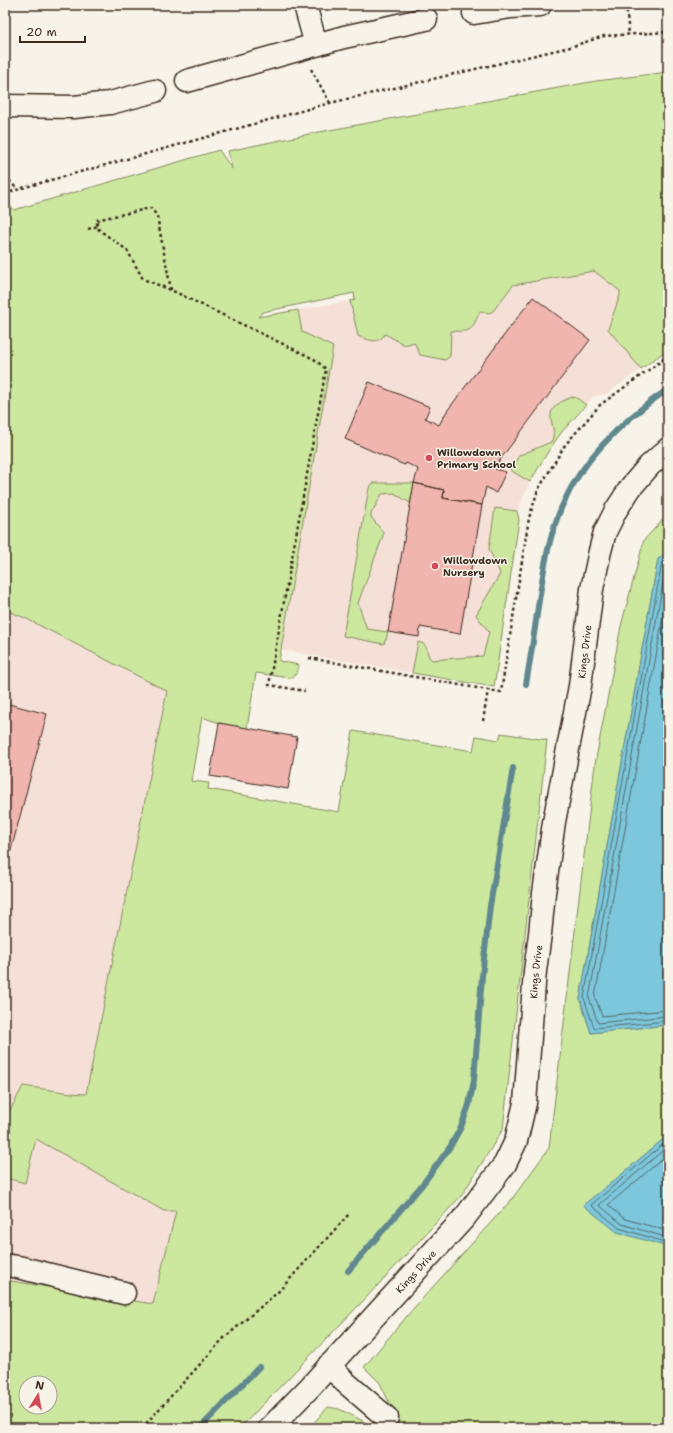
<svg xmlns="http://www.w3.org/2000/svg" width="673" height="1433" font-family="'Shantell Sans',sans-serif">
<rect width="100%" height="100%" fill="#f7f3e8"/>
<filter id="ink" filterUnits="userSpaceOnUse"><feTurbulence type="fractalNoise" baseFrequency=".025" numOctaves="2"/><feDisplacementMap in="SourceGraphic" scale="8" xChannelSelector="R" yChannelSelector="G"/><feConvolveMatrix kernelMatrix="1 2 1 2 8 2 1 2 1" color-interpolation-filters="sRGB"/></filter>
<g filter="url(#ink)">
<path fill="#f5e0d7" d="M655,246L668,349L608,393L593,397L562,432L549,450L530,482L517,511L519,520L494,687L281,650L329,367L258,317Z
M5,587L192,635L176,1211L153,1304L5,1280Z"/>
<path fill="#cce89f" stroke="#84895e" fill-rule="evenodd" d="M668,72V349L641,369L608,329L620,295V291L594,271L513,285L493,311L489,313L480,311C471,331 473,332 451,331L450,356L448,358L445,360L420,355L414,342L405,345L385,334C377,345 371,340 360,337L358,336L350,301L355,300L354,293L263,312L258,317L298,310L302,332L333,347L279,661L299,665C298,671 297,676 290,678L256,673L247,728L219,723L202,717L191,781L209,783L208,789L339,812L353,731L473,751L476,736L499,740L501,733L547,740L503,1129L462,1195L364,1300L240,1428H5V1280L153,1304L176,1211H164L36,1139L25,1183L5,1178V1120L23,1086L71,1093L86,1094L167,691L25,618L5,610V200L14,210L219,150L232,169L228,151L319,132L596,81ZM26,1383H50V1407H26Z
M572,397L577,398L586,405L561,433L549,450L530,482L510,470L518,457L520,455L551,442C561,425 534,411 572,397Z
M373,483H414L410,503L394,493L382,494L371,514V517L383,532V536L358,603L367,629L388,632L386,640H385L384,644L343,636L369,488Z
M495,508L517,511L519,520L494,687L412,673L418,642C428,644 426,649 429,657L432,660L483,656L489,632L476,615L500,574L499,571L489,549Z
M668,514V552L658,559L580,999L591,1033L668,1025V1135L622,1174L668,1247V1428H383L396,1417L380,1383L364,1367L413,1309L512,1199L549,1148L595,764L621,626L644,540Z
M328,1407L339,1409L377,1428H309Z"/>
<path fill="#7bc7db" stroke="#61888f" d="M668,552V1025L591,1033L580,999L658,559Z
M668,1135V1247L617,1232L583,1205L622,1174Z"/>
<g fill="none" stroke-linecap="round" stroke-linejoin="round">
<path stroke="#55696a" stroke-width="1" d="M668,557L662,562L584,998L594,1028L668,1021
M668,563L666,565L589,998L598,1023L668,1016
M668,589L595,997L602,1016L668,1010
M668,1140L591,1205L619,1228L668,1243
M668,1146L599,1205L622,1224L668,1238
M668,1154L608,1205L625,1219L668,1231"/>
<path stroke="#61888f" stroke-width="6" d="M526,684C531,656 535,628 539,600C544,568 549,534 563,504C584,456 626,418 668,389
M348,1271L422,1185L450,1147L461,1127L469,1105L474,1080L482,976L490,906L513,768
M200,1428L259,1367"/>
</g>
<path fill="#f0b5ae" stroke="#3b2a1e" d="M533,297L590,340L502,457L495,469L506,472L496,493L486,487L482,505L443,498L444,490L414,483L418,469L406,463L405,465L402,464L345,439L369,382L430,407L425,418L439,425L447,411Z
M414,483L444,490L443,498L482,505L460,634L420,627L419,637L388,632Z
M5,703L47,714L5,873Z
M219,723L297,737L288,789L210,776Z"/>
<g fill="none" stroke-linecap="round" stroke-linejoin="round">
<g stroke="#3b2a1e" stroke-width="25">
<g id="minor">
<path d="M305,5L316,45"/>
<path d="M474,13L511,7L540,5"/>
<path d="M187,81L344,37L426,19"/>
<path d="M5,106L74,107L110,103L155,91"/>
<path d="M5,1265L18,1267L124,1293"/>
<path d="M329,1365L345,1382L387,1418"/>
<path id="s1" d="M270,1428L310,1387L465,1217L505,1164L516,1141L525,1103L535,971L540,934L544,893L554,822L580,686L592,589L600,551L605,532L616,510L631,487L649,466L668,449"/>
</g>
</g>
<path stroke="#3b2a1e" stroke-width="2.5" stroke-dasharray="3 3" stroke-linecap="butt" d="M626,5L629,35
M311,69L330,103
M5,176L18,190
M5,194L22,188L330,103L570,47L604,36L668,32
M88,229L98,226
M171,290L157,216L151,208L96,220L99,230L127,250L143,279L171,290L314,359L326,369L269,685L305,691
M309,658L488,690
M483,721L488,690L501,692L529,518L538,490L565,445L600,405L668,356
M142,1428L223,1339L278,1292L350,1213"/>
<use href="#minor" stroke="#f7f3e8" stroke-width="22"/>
</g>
</g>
<g fill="#d1495b" stroke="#f7f3e8" stroke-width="1.5">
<circle cx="429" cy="458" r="4"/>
<circle cx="435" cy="566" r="4"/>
</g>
<g text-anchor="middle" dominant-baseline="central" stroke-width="3" stroke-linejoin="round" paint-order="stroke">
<g font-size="10" font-weight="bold" fill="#3b2a1e" stroke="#f7f3e8" text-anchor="start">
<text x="437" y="452">Willowdown<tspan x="437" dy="12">Primary School</tspan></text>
<text x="443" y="560">Willowdown<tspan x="443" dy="12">Nursery</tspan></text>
</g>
<g font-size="10" fill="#3b2a1e" stroke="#f7f3e8">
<text stroke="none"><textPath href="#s1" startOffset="874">Kings Drive</textPath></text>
<text stroke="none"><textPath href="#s1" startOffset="550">Kings Drive</textPath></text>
<text stroke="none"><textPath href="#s1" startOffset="214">Kings Drive</textPath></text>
</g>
</g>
<rect width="673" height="1433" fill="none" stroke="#f7f3e8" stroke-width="20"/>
<rect x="10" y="10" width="653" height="1413" fill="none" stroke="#3b2a1e" stroke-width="1.5" filter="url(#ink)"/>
<g transform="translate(38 1395) rotate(11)"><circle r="19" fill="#f7f3e8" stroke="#aca397"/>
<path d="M0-3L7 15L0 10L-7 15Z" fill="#d1495b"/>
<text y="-6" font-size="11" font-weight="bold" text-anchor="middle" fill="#3b2a1e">N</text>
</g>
<path d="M20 36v6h65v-6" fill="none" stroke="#3b2a1e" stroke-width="2"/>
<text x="26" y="36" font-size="12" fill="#3b2a1e" stroke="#f7f3e8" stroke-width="3" paint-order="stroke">20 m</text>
</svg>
